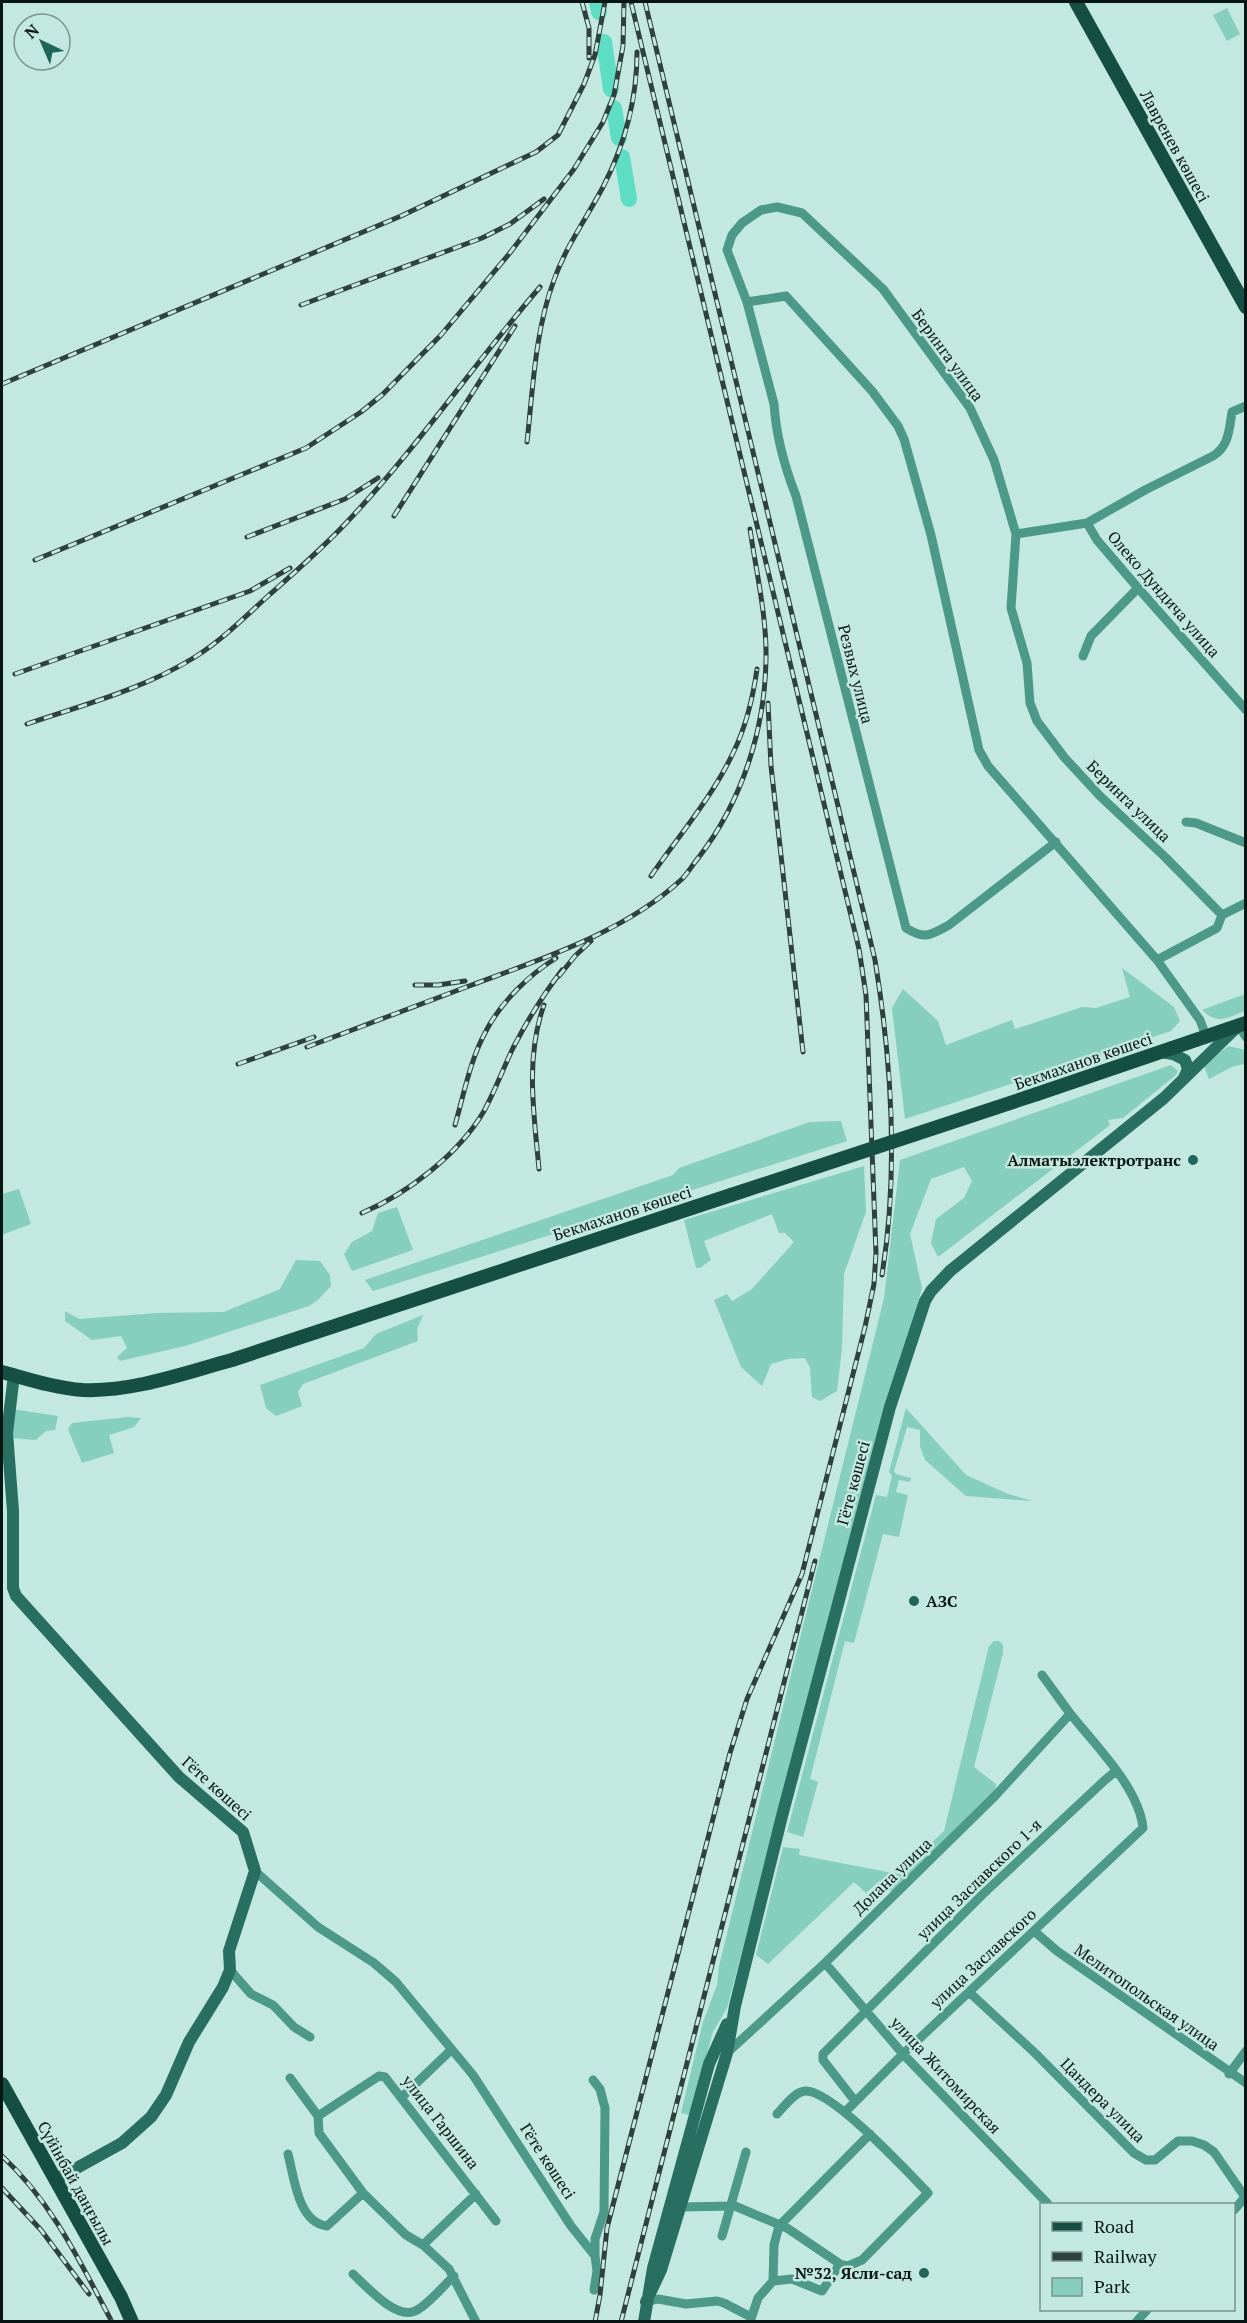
<svg xmlns="http://www.w3.org/2000/svg" width="1247" height="2323" font-family="'PT Serif',serif">
<rect width="100%" height="100%" fill="#c3e8df"/>
<path fill="#86cebe" d="M1227,8L1240,34L1227,41L1213,15Z
M1122,968L1174,1007L1180,1021L1171,1031L905,1119L892,1008L903,989L938,1021L946,1045L1012,1020L1015,1029L1082,1007L1096,1008L1130,997Z
M1245,994V1011C1227,1018 1218,1025 1202,1010Z
M1229,1046L1245,1050L1244,1064L1232,1067L1209,1079L1204,1066L1214,1056Z
M1171,1065L1178,1071L1176,1075L1123,1118L1108,1120L1110,1125L938,1257L931,1243L936,1219L964,1198L972,1181L964,1167L931,1179L910,1234L922,1288L857,1520L727,2008L713,2032L690,2115L681,2113L703,2022L717,1985L719,1966L884,1298L900,1160Z
M841,1121L847,1141L373,1291L365,1280L673,1175L679,1168L810,1122Z
M864,1166L866,1212L844,1274L842,1348L837,1391L820,1401L812,1397L810,1368L805,1358L788,1359L771,1364L762,1386L741,1367L714,1300L727,1294L732,1301L752,1289L794,1242L785,1233H779L772,1214L704,1241L711,1260L700,1268H696L684,1220Z
M19,1189L31,1224L2,1235V1194Z
M397,1207L413,1250L352,1271L344,1254L352,1242L372,1231L378,1213Z
M296,1260L320,1261L330,1275L331,1286L318,1300L309,1306L185,1346L120,1361L117,1357L127,1348L121,1336L92,1340L65,1321V1311L79,1319L157,1313L224,1312L280,1289Z
M423,1315L417,1329L418,1341L303,1384L298,1392L302,1406L276,1416L266,1408L260,1385L364,1348L376,1334Z
M906,1408L966,1475L1008,1494L1033,1501L966,1496L925,1460L920,1446V1430L907,1427L894,1471L896,1474L911,1478L910,1482L899,1480L896,1492L908,1495L899,1537L883,1534L854,1643L845,1641L810,1779L818,1782L803,1837L787,1832L876,1495L887,1497L892,1476L889,1472Z
M12,1409L58,1416L55,1430L46,1431L36,1440L11,1438Z
M128,1417L141,1418L134,1427L109,1435L114,1453L82,1463L68,1429L72,1423Z
M994,1641H999L1003,1645V1653L974,1767L996,1784L994,1802L893,1892L886,1889L879,1881L866,1893L854,1882L768,1964L756,1955L783,1847L800,1849L799,1855L898,1874L944,1831L989,1646Z"/>
<g fill="none" stroke-linecap="round" stroke-linejoin="round">
<path stroke="#5cddc4" stroke-width="16" d="M597,2L599,12
M604,42L611,89
M614,108L619,138
M622,157L629,199"/>
<path stroke="#4c9989" stroke-width="9" d="M747,302L786,296L872,391L898,426L904,439L931,535L979,750L988,766L1157,960L1200,1020L1206,1036
M1087,523L1097,540L1138,588L1246,710
M1016,534L1087,523L1145,490L1213,456C1229,446 1229,430 1232,412L1246,406
M1083,656L1091,636L1138,588
M1186,822L1196,823L1246,843
M1056,842L949,925C930,935 925,940 906,928L796,496C785,468 776,435 774,404L747,302L727,250L732,235L742,223L761,210L777,207L802,213L883,289L970,408L994,460L1016,534L1011,608L1027,663L1030,703L1037,721L1064,757L1100,796L1165,857L1222,915
M1222,915L1246,903
M1157,960L1217,928L1222,915
M1238,1025L1246,1037
M255,1871L318,1927L374,1963L396,1982L473,2075L571,2226L595,2256
M1034,1931L1057,1951L1246,2083
M825,1963L903,2054L1048,2204
M230,1970L251,1994L273,2005L294,2027L310,2037
M969,1992L1036,2054L1134,2153L1146,2160H1155L1178,2141H1192L1204,2145L1214,2152L1245,2197
M727,2053L825,1963L995,1796L1070,1714
M1229,2074L1246,2051
M290,2078L318,2116L319,2133L363,2193L406,2235L423,2245L449,2269L476,2322
M593,2080L600,2089L605,2108L604,2212L595,2239V2256L597,2271L594,2290
M402,2097L451,2050
M855,2101L823,2060V2054L983,1894L1105,1780L1116,1771
M845,2112L903,2054L1143,1828C1139,1787 1093,1743 1069,1712C1060,1700 1051,1687 1042,1675
M318,2116L379,2076L385,2077L496,2221
M288,2154C294,2177 298,2223 327,2226L363,2193
M680,2207L735,2206L787,2228L840,2264L848,2266L862,2260L928,2193C908,2172 831,2089 805,2091C794,2092 784,2107 777,2114
M1234,2210L1246,2196
M722,2236L746,2152
M423,2245L476,2194
M353,2274C366,2286 396,2320 415,2311C427,2306 443,2286 454,2276
M773,2281L792,2279L822,2291L840,2264
M646,2302L658,2299L686,2304L717,2301L724,2303L751,2317
M750,2322L758,2298L773,2281L774,2245L779,2226L870,2134
M1136,2322L1147,2310"/>
<path stroke="#286e61" stroke-width="12" d="M1161,1052L1173,1054L1185,1060L1188,1069L1184,1078
M14,1375L7,1433L13,1511V1588L16,1596L179,1777L243,1832L255,1871L229,1951L230,1970L223,1987L189,2042L166,2095L151,2117L122,2143L55,2180
M646,2302L661,2270L727,2053L735,2006L782,1816L890,1407L925,1301L931,1291L950,1271L1164,1098L1237,1027
M644,2322L653,2268L709,2064L727,2024"/>
<path stroke="#154f44" stroke-width="14" d="M1076,2L1246,307
M1037,1094L1246,1023
M2,1372C28,1379 55,1388 83,1390C133,1392 184,1373 232,1360L731,1195
M2,2084L121,2297L132,2322"/>
<g stroke="#2f413d" stroke-width="5">
<path id="rail" d="M582,2L589,28V58
M645,2L875,960C892,1064 899,1170 882,1275
M301,305L482,238L510,224L544,199
M2,384L401,216L536,152L558,135L584,84L595,55L605,2
M527,442C533,388 535,331 554,280C566,246 586,219 603,187C625,144 637,101 637,52
M394,516L515,326
M247,537L345,499L378,478
M35,560L306,448L361,412L382,395L441,335L509,254L574,169L603,122L614,95L623,46L624,2
M15,674L250,591L290,568
M768,703L771,766L803,1052
M27,724C83,705 144,689 195,657C222,640 245,617 268,596C295,572 323,548 347,522C417,448 474,364 540,287
M651,876C678,837 713,796 733,753C746,727 753,697 757,669
M559,976L575,956L591,941
M415,985H438L465,981
M307,1047C361,1027 415,1006 469,986C541,959 624,933 682,879C688,873 693,864 699,857C742,801 765,730 766,659C767,617 756,571 750,529
M238,1064L314,1037
M455,1125C464,1094 470,1060 486,1031C501,1002 529,975 556,958
M539,1169C534,1114 525,1058 544,1005
M362,1213C407,1194 459,1154 484,1111C495,1091 503,1069 513,1048C527,1021 543,995 562,970
M2,2156C52,2202 80,2262 112,2322
M2,2188L41,2230L89,2294
M595,2322L600,2295L607,2228L730,1753L747,1699L802,1574L865,1327L874,1284L876,1253L866,995L859,949L631,2
M621,2322L815,1561"/>
</g>
<use href="#rail" stroke="#c3e8df" stroke-width="3" stroke-dasharray="9" stroke-linecap="butt"/>
<path stroke="#154f44" stroke-width="14" d="M731,1195L1037,1094"/>
</g>
<g fill="#1f6558" stroke="#c3e8df" stroke-width="2">
<circle cx="1193" cy="1160" r="6"/>
<circle cx="914" cy="1601" r="6"/>
<circle cx="924" cy="2273" r="6"/>
</g>
<g text-anchor="middle" dominant-baseline="central" stroke-width="5" stroke-linejoin="round" paint-order="stroke">
<g font-size="16" fill="#081613" stroke="#c3e8df">
<text transform="translate(1175 146) rotate(61)">Лавренев көшесі</text>
<text transform="translate(948 355) rotate(54)">Беринга улица</text>
<text transform="translate(1164 594) rotate(49)">Олеко Дундича улица</text>
<text transform="translate(856 674) rotate(76)">Резвых улица</text>
<text transform="translate(1129 801) rotate(44)">Беринга улица</text>
<text transform="translate(1083 1061) rotate(-19)">Бекмаханов көшесі</text>
<text transform="translate(622 1213) rotate(-18)">Бекмаханов көшесі</text>
<text transform="translate(853 1483) rotate(-75)">Гёте көшесі</text>
<text transform="translate(217 1788) rotate(42)">Гёте көшесі</text>
<text transform="translate(892 1876) rotate(-44)">Долана улица</text>
<text transform="translate(979 1879) rotate(-44)">улица Заславского 1-я</text>
<text transform="translate(983 1958) rotate(-43)">улица Заславского</text>
<text transform="translate(1147 1997) rotate(35)">Мелитопольская улица</text>
<text transform="translate(946 2075) rotate(47)">улица Житомирская</text>
<text transform="translate(1103 2100) rotate(45)">Цандера улица</text>
<text transform="translate(441 2122) rotate(52)">улица Гаршина</text>
<text transform="translate(548 2161) rotate(57)">Гёте көшесі</text>
<text transform="translate(76 2183) rotate(61)">Сүйінбай даңғылы</text>
</g>
<g font-size="16" font-weight="bold" fill="#081613" stroke="#c3e8df" text-anchor="end">
<text x="1181" y="1160">Алматыэлектротранс</text>
<text x="926" y="1601" text-anchor="start">АЗС</text>
<text x="912" y="2273">№32, Ясли-сад</text>
</g>
</g>
<rect width="1247" height="2323" fill="none" stroke="#081613" stroke-width="6"/>
<rect x="1040" y="2203" width="195" height="108" fill="#c3e8df" stroke="#78948d" stroke-width="1.5"/>
<rect x="1052" y="2222" width="30" height="9" fill="#154f44" stroke="#78948d" stroke-width="1.5"/>
<text x="1094" y="2233" font-size="18" fill="#081613">Road</text>
<rect x="1052" y="2252" width="30" height="9" fill="#2f413d" stroke="#78948d" stroke-width="1.5"/>
<text x="1094" y="2263" font-size="18" fill="#081613">Railway</text>
<rect x="1052" y="2278" width="30" height="18" fill="#86cebe" stroke="#78948d" stroke-width="1.5"/>
<text x="1094" y="2293" font-size="18" fill="#081613">Park</text>
<g transform="translate(42 42) rotate(316)"><circle r="28" fill="#c3e8df" stroke="#78948d" stroke-width="1.5"/>
<path d="M0-4.5L10 22L0 15L-10 22Z" fill="#1f6558"/>
<text y="-9" font-size="16" font-weight="bold" text-anchor="middle" fill="#081613">N</text>
</g>
</svg>
